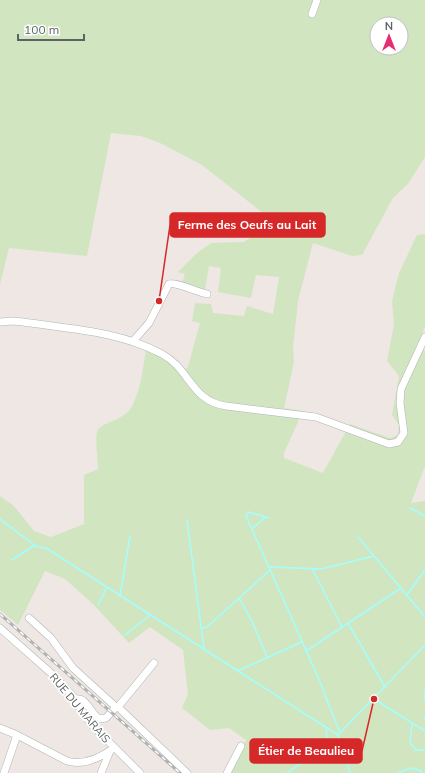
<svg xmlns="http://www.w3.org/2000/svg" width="425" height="773" font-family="Mulish,sans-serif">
<rect width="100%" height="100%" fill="#eee7e3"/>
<path fill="#d1e6c0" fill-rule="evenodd" d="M0,0H425V157L408,184L393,198L362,255L352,256L313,243L298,301L293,347L294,362L284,408L303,411L284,453V458L323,473L350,424L390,438L398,435L399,425L392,415L399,376L387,361L394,325L392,301L399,273L417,235L425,234V326L418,347L425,351V466L411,503L425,501V773H231L246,740L229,728L210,730L182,708L188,694L183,650L150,627L129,643L93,604L65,579L45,571L18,625L0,610V496L14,506L34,531L51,537L84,524V475L98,469C98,459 95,441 97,432C100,422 123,421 131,408C141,390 143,368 146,349L156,353L181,372L188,367L200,323L192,321L195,303L211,304L213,313L244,316L247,306L273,314L279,277L256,275L251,298L218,292L221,268L209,266L205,290L182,283L185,274L178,272L197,253L211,243L243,242L277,224L202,165L160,143L141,136L111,133L87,256L9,248L0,285ZM377,24H401V48H377Z"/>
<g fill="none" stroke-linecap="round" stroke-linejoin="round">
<path stroke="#a3ffff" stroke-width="1.5" d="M410,508L425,516
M269,518L249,512L246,516L318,677L340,733
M0,519L37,547L46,548L338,735
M187,520L204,649
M252,529L265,517
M358,537L425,617
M12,560L35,545
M269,567L321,569L374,556
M312,568L342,627
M407,595L425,570
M120,596L130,536
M239,598L252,621L267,657
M98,605L107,587
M348,623L385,687
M202,628L207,627L270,570
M125,635L150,615
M306,651L401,588
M237,671L302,642
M425,690V701
M374,699L425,731
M424,719L425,717
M412,724L410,743L416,750H425
M287,773L328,745L326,729
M350,773L338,735L425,645
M398,773L410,768L420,770L422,773"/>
<g stroke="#afb5b6" stroke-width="8">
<path id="minor" d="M312,14L317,0
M0,322L13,321L23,322C70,329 119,331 162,354C190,369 191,401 226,406L316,417L389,444L398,442L404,433L400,403L401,389L425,337
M134,340L149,323L169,284C178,282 196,292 207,294
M29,618L51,638L73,668L116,707H118L187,773
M0,628L52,674L71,694L91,724L140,773
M74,699C89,697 89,714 100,719L106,718L116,707
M118,707L154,663
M0,728L17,735L67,761C84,766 100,758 114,748
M4,773L17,735
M101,773L110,751
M227,773L241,746"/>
</g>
<use href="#minor" stroke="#fff" stroke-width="7"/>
<g stroke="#b0b1b2" stroke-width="3">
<path id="rail" d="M0,614L180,773"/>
</g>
<use href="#rail" stroke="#fff" stroke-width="1.5" stroke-dasharray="4.5" stroke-linecap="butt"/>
</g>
<g text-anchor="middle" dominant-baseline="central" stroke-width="3.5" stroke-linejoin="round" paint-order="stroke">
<g font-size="11" fill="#5c6364" stroke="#fff">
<text transform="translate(80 708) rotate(50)">RUE DU MARAIS</text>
</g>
</g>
<path fill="none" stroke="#d62828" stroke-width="1.5" d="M159 301L170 225M374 699L362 751"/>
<g fill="#d62828" stroke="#fff" stroke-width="1.5">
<circle cx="159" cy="301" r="4"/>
<circle cx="374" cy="699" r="4"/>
</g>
<g fill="#d62828" stroke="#d62828" stroke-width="1.5">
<rect x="170" y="213" width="155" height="24" rx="4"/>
<rect x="250" y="739" width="112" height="24" rx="4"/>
</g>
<g font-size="12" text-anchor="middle" font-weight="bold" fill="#fff">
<text x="247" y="229">Ferme des Oeufs au Lait</text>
<text x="306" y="755">Étier de Beaulieu</text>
</g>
<g transform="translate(389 36)"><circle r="19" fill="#ffffff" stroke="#bec1c1"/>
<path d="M0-3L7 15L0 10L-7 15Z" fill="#ea2d72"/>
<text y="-6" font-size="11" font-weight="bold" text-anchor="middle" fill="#5c6364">N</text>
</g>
<path d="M18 34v6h66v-6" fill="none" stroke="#5c6364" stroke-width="2"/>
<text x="24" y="34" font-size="12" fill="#5c6364" stroke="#ffffff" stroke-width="3" paint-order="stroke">100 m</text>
</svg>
